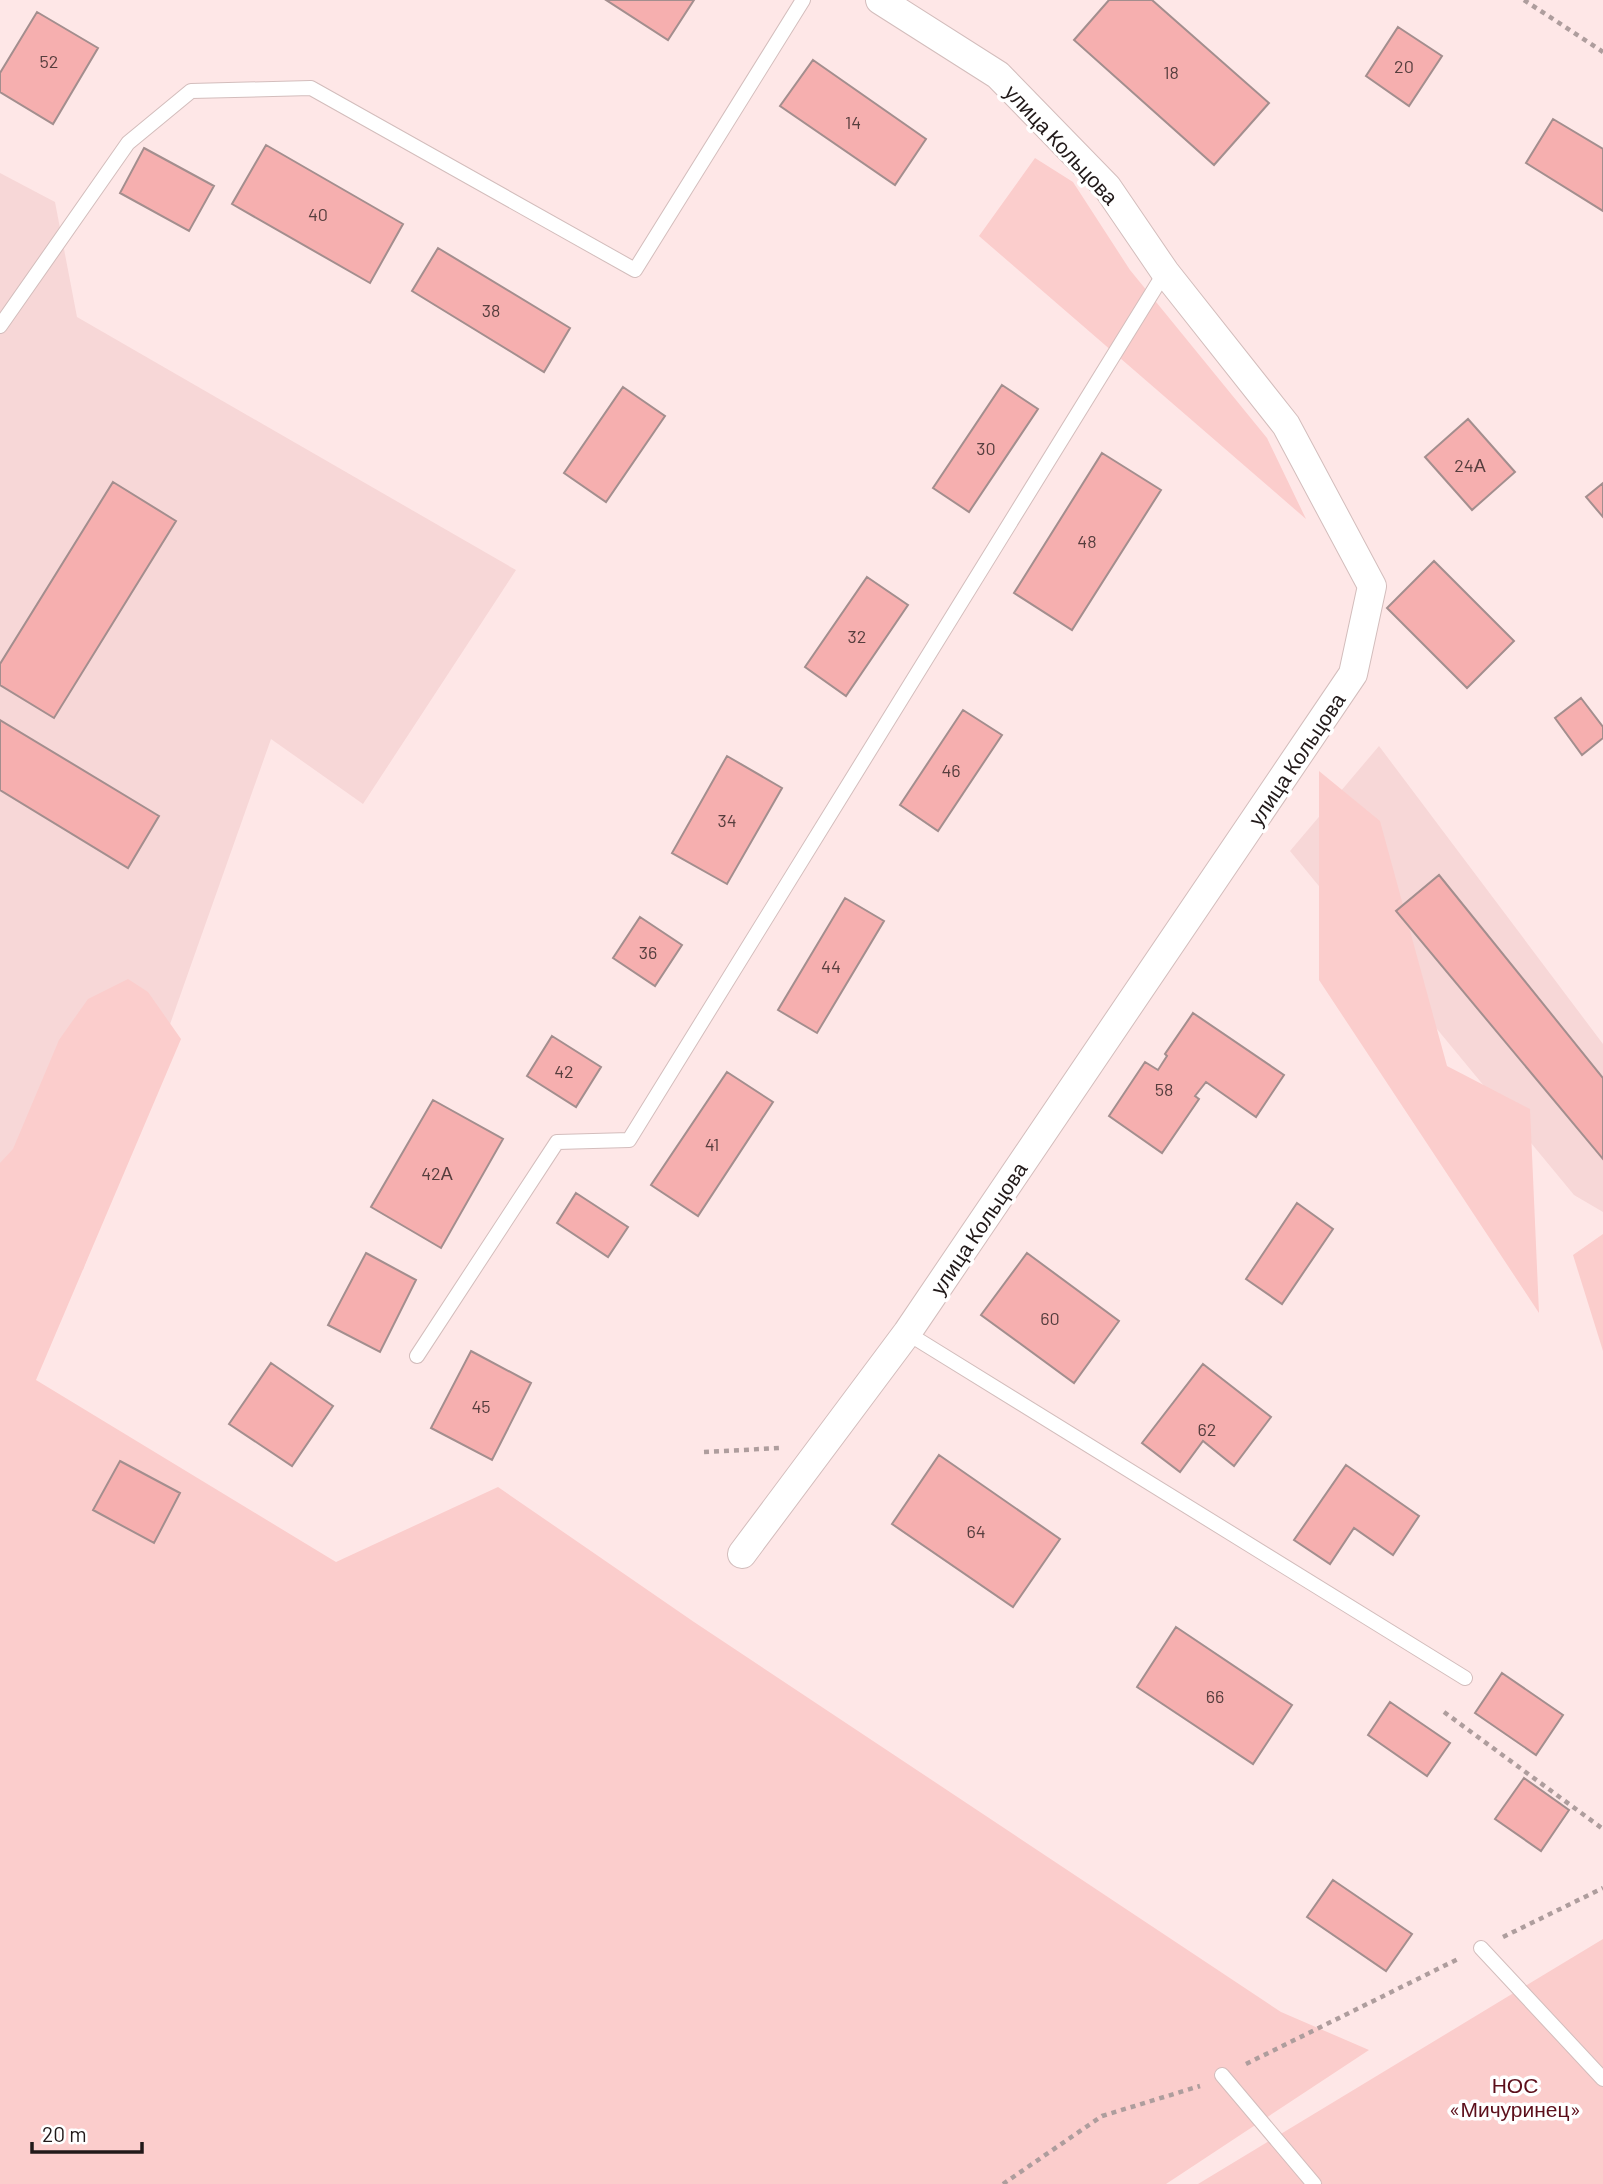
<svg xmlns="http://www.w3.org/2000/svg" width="1603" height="2184" font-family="Barlow,sans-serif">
<rect width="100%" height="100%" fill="#fee7e7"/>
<path fill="#f7d7d7" d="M0,173L55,202L77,317L516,570L363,804L271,739L83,1270L0,1227Z
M1379,746L1603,1044V1212L1574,1195L1290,851Z"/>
<path fill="#fbcdcc" d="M1035,158L1073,182L1130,270L1267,438L1306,519L979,236Z
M1319,771L1380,821L1447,1066L1530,1109L1539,1313L1319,980Z
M128,979L148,992L181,1039L36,1380L336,1562L498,1487L694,1622L1281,2012L1369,2050L1166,2184H0V1163L13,1149L59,1040L88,999Z
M1603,1234V1351L1573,1255Z
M1603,1939V2184H1198Z"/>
<path fill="#f6afaf" stroke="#a38e8e" stroke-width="2" d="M606,0H694L668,40Z
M1109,0H1152L1269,103L1214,165L1074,40Z
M37,12L98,48L53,124L0,92V73Z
M1398,27L1442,56L1409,106L1366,76Z
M813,60L926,139L895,185L780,106Z
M1553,119L1603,149V211L1526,163Z
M266,145L403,224L370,283L232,204Z
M144,148L214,186L189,231L120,193Z
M438,248L570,328L544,372L412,291Z
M1002,385L1038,409L969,512L933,488Z
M623,387L665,416L606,502L564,473Z
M1468,419L1515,472L1472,510L1425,457Z
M1102,453L1161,490L1072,630L1014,593Z
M113,482L176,521L54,718L0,685V664Z
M1603,483V517L1586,497Z
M1434,561L1514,641L1467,688L1387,608Z
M867,577L908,605L846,696L805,667Z
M1581,698L1603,727V738L1582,755L1555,718Z
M963,710L1002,735L938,831L900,805Z
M0,720L159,816L128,868L0,790Z
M727,756L782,788L727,884L672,853Z
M1439,875L1603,1078V1159L1396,911Z
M845,898L884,921L817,1033L778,1010Z
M640,917L682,945L655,986L613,958Z
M1193,1013L1284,1075L1256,1117L1206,1082L1195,1096L1199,1099L1162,1153L1109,1116L1145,1062L1158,1070L1167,1056L1165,1054Z
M552,1036L601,1067L576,1107L527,1076Z
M727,1072L773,1102L698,1216L651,1185Z
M433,1100L503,1139L441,1248L371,1207Z
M576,1193L628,1227L608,1257L557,1223Z
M1297,1203L1333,1229L1282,1304L1246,1279Z
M366,1253L416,1280L380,1352L328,1325Z
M1027,1253L1119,1321L1074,1383L981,1315Z
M471,1351L531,1383L492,1460L431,1428Z
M271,1363L333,1406L292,1466L229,1424Z
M1203,1364L1271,1417L1234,1466L1203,1441L1180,1472L1142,1443Z
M939,1455L1060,1539L1013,1607L892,1524Z
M120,1461L180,1493L154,1543L93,1510Z
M1346,1465L1419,1516L1393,1555L1354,1528L1330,1564L1294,1540Z
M1176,1627L1292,1705L1253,1764L1137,1687Z
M1502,1673L1563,1715L1536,1755L1475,1713Z
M1390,1702L1450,1743L1427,1776L1368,1735Z
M1524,1778L1569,1810L1541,1851L1495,1819Z
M1333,1880L1412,1934L1386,1971L1307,1917Z"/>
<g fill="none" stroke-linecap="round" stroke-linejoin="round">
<g stroke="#d3bdbc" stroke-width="16">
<path id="lane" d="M0,326L128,143L191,91L311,88L635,270L803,0
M907,1333L1465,1678
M417,1356L557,1142L629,1140L1165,272
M1481,1948L1603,2079
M1222,2075L1314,2184"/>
</g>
<g stroke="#d3bdbc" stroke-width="30">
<path id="street" d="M742,1554L907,1333L1353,674L1372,586L1286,425L1165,272L1107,187L998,75L880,0"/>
</g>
<path stroke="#ae9d9d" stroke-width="4.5" stroke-dasharray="5 5" stroke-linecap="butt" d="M1524,0L1603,52
M704,1452L780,1448
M1444,1712L1603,1829
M1503,1937L1603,1888
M1246,2064L1458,1959
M1003,2184L1102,2116L1200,2086"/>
<use href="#lane" stroke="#fff" stroke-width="14"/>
<use href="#street" stroke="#fff" stroke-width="28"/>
</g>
<g text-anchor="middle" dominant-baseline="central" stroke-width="7" stroke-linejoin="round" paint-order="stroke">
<g font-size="18" fill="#563e3e">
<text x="49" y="61">52</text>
<text x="1404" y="66">20</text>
<text x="1171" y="72">18</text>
<text x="853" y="122">14</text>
<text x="318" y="214">40</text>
<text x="491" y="310">38</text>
<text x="986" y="448">30</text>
<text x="1470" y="465">24А</text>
<text x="1087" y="541">48</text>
<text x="857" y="636">32</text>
<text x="951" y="770">46</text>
<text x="727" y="820">34</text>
<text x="648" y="952">36</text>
<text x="831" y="966">44</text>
<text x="564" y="1071">42</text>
<text x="1164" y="1089">58</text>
<text x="712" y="1144">41</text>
<text x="437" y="1173">42А</text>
<text x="1050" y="1318">60</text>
<text x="481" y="1406">45</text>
<text x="1207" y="1429">62</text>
<text x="976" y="1531">64</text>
<text x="1215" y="1696">66</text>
</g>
<g font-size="21" fill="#211919" stroke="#fff">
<text transform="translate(1062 144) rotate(47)">улица Кольцова</text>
<text transform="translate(1296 759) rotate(-56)">улица Кольцова</text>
<text transform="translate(978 1228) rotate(-56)">улица Кольцова</text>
</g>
<g font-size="21" fill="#5c0f1b" stroke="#fff">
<text x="1515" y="2084">НОС<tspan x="1515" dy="24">«Мичуринец»</tspan></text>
</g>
</g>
<path d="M32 2142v10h110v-10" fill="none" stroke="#211919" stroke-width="3.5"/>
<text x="42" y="2142" font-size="21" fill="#211919" stroke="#ffffff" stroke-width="5" paint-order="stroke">20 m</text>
</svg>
